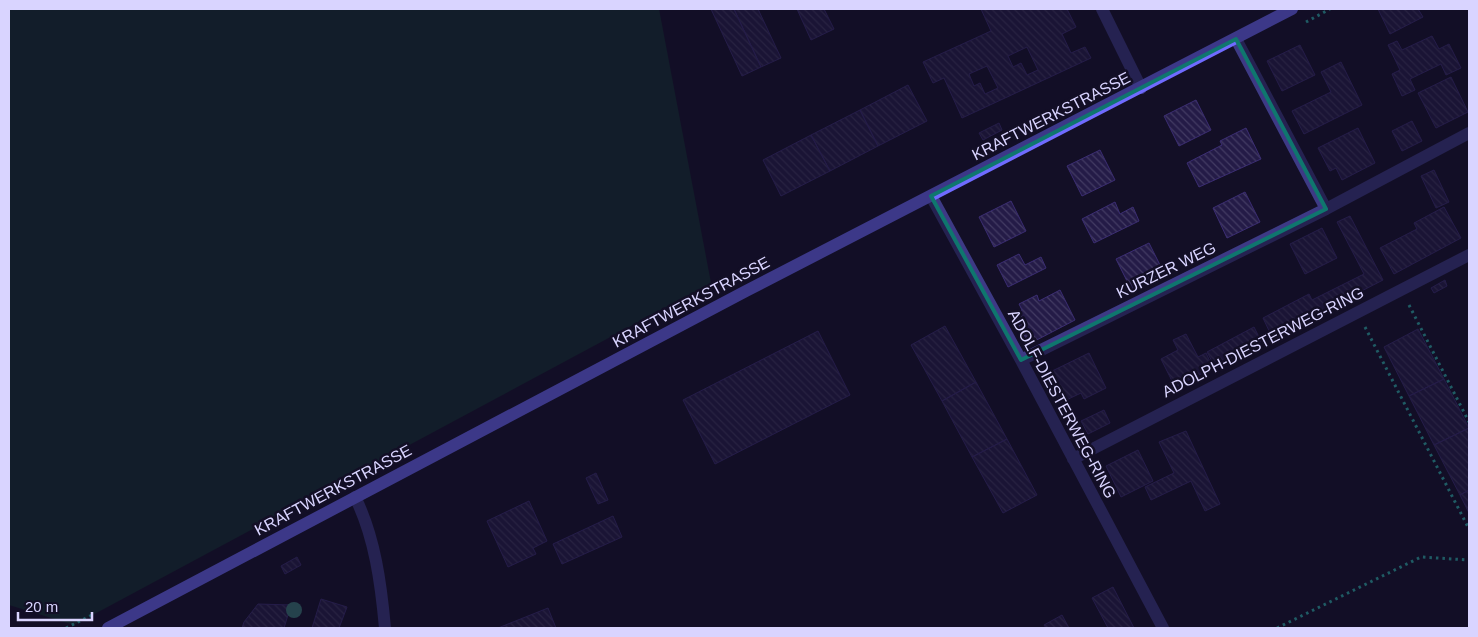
<svg xmlns="http://www.w3.org/2000/svg" width="1478" height="637" font-family="Helvetica,sans-serif">
<defs>
<pattern id="building-back-hatch" width="6" height="6" patternUnits="userSpaceOnUse" patternTransform="scale(1.25)"><rect width="6" height="6" fill="#241b47"/><path d="M-1 5l2 2M0 0l6 6M5-1l2 2" fill="none" stroke="#433b63"/></pattern>
</defs>
<rect width="100%" height="100%" fill="#130f26"/>
<path fill="#12302f" d="M9,9H659L711,283L74,625L9,605Z"/>
<path fill="url(#building-back-hatch)" stroke="#3b2d73" fill-rule="evenodd" d="M711,9H734L761,67L742,76Z
M734,9H758L781,58L761,67Z
M797,9H824L834,29L811,40Z
M981,9H1067L1076,27L1062,34L1071,53L1085,47L1091,58L962,118L944,78L933,83L923,62L991,31ZM1027,47L1038,70L1027,75L1021,63L1013,67L1008,56ZM987,66L998,88L985,94L980,83L974,86L969,74Z
M1378,9H1418L1423,17L1390,34Z
M1432,36L1439,49L1449,44L1461,68L1446,75L1441,64L1410,79L1415,90L1402,96L1392,74L1400,70L1388,45L1397,41L1402,50Z
M1300,45L1315,75L1282,91L1267,61Z
M1341,62L1362,105L1304,134L1292,111L1331,92L1321,72Z
M1451,77L1468,112L1436,128L1418,93Z
M908,85L927,121L878,146L860,110Z
M1196,100L1211,130L1179,146L1164,116Z
M860,110L878,146L830,171L811,135Z
M1412,121L1422,141L1402,151L1392,131Z
M999,123L1002,130L983,140L979,133Z
M1246,128L1261,159L1199,187L1187,163L1222,145L1220,141Z
M1358,128L1375,163L1342,180L1336,168L1330,171L1318,148Z
M811,135L830,171L781,196L763,160Z
M1100,150L1115,180L1082,196L1067,166Z
M1434,170L1449,202L1436,208L1421,176Z
M1245,192L1260,222L1227,238L1213,208Z
M1011,201L1026,231L994,247L979,217Z
M1115,202L1120,214L1133,207L1139,221L1094,243L1082,219Z
M1444,207L1461,238L1394,274L1380,248L1417,229L1414,223Z
M1350,216L1383,280L1272,337L1263,318L1309,294L1312,300L1364,274L1337,222Z
M1322,228L1337,258L1305,274L1290,244Z
M1149,243L1164,273L1131,289L1116,259Z
M1019,254L1025,265L1041,257L1046,268L1008,287L997,265Z
M1445,280L1447,286L1434,293L1431,288Z
M1060,290L1075,320L1029,344L1013,314L1022,310L1019,304L1037,295L1039,301Z
M945,326L976,382L942,401L911,345Z
M1254,327L1261,341L1215,367L1207,352Z
M1418,329L1444,379L1409,396L1384,347Z
M818,331L850,395L715,464L683,400Z
M1186,334L1198,357L1206,353L1213,368L1175,387L1161,359L1178,350L1173,340Z
M1089,353L1106,388L1084,399L1081,393L1060,403L1046,374Z
M1444,379L1469,428L1434,445L1409,396Z
M976,382L1007,439L972,457L942,401Z
M1104,410L1110,423L1088,434L1081,421Z
M1469,428V490L1460,495L1434,445Z
M1186,431L1220,504L1205,511L1191,481L1151,500L1145,487L1174,473L1159,442Z
M1007,439L1037,495L1003,513L972,457Z
M1138,450L1153,481L1121,497L1106,466Z
M596,473L608,500L598,504L586,478Z
M1469,490V513L1460,495Z
M529,501L547,541L533,548L536,554L508,567L487,521Z
M613,516L622,537L562,564L553,544Z
M297,557L301,565L285,574L281,566Z
M1113,587L1134,628H1108L1092,598Z
M321,599L347,607L339,628H312Z
M258,604L291,605L284,628H242L244,622Z
M548,608L556,628H498Z
M1062,615L1069,628H1046L1044,625Z"/>
<g fill="none" stroke-linecap="round" stroke-linejoin="round">
<path stroke="#2fb8b0" stroke-width="3" stroke-dasharray="2.5 4" stroke-linecap="butt" d="M1306,22L1330,9
M1409,305L1469,422
M1365,327L1469,529
M66,628L94,614
M1277,628L1421,557L1469,560"/>
<path stroke="#3d3a85" stroke-width="12" d="M1102,9L1141,88
M1236,39L1326,209
M931,196L1021,360L1163,628
M1021,360L1326,209L1469,133
M1073,459L1469,255
M355,497C375,537 381,584 385,628"/>
<path stroke="#6f6bff" stroke-width="12" d="M108,628L746,291L1292,9"/>
</g>
<circle fill="#3d827b" cx="294" cy="610" r="8"/>
<path d="M0 0H1478V637H0ZM1236,39L1326,209L1021,360L931,196Z" fill="#130f26" fill-opacity=".55" fill-rule="evenodd"/>
<path fill="none" stroke="#0f766e" stroke-width="4" stroke-linejoin="round" d="M1236,39L1326,209L1021,360L931,196Z"/>
<g text-anchor="middle" dominant-baseline="central" stroke-width="5" stroke-linejoin="round" paint-order="stroke">
<g font-size="16" fill="#d9d4ff" stroke="#130f26">
<text transform="translate(1051 116) rotate(-27)">KRAFTWERKSTRASSE</text>
<text transform="translate(1166 270) rotate(-26)">KURZER WEG</text>
<text transform="translate(691 302) rotate(-28)">KRAFTWERKSTRASSE</text>
<text transform="translate(1263 342) rotate(-27)">ADOLPH-DIESTERWEG-RING</text>
<text transform="translate(1062 404) rotate(62)">ADOLF-DIESTERWEG-RING</text>
<text transform="translate(333 490) rotate(-28)">KRAFTWERKSTRASSE</text>
</g>
</g>
<rect width="1478" height="637" fill="none" stroke="#d9d4ff" stroke-width="20"/>
<path d="M18 612v8h74v-8" fill="none" stroke="#d9d4ff" stroke-width="2.5"/>
<text x="25" y="612" font-size="15" fill="#d9d4ff" stroke="#130f26" stroke-width="4" paint-order="stroke">20 m</text>
</svg>
